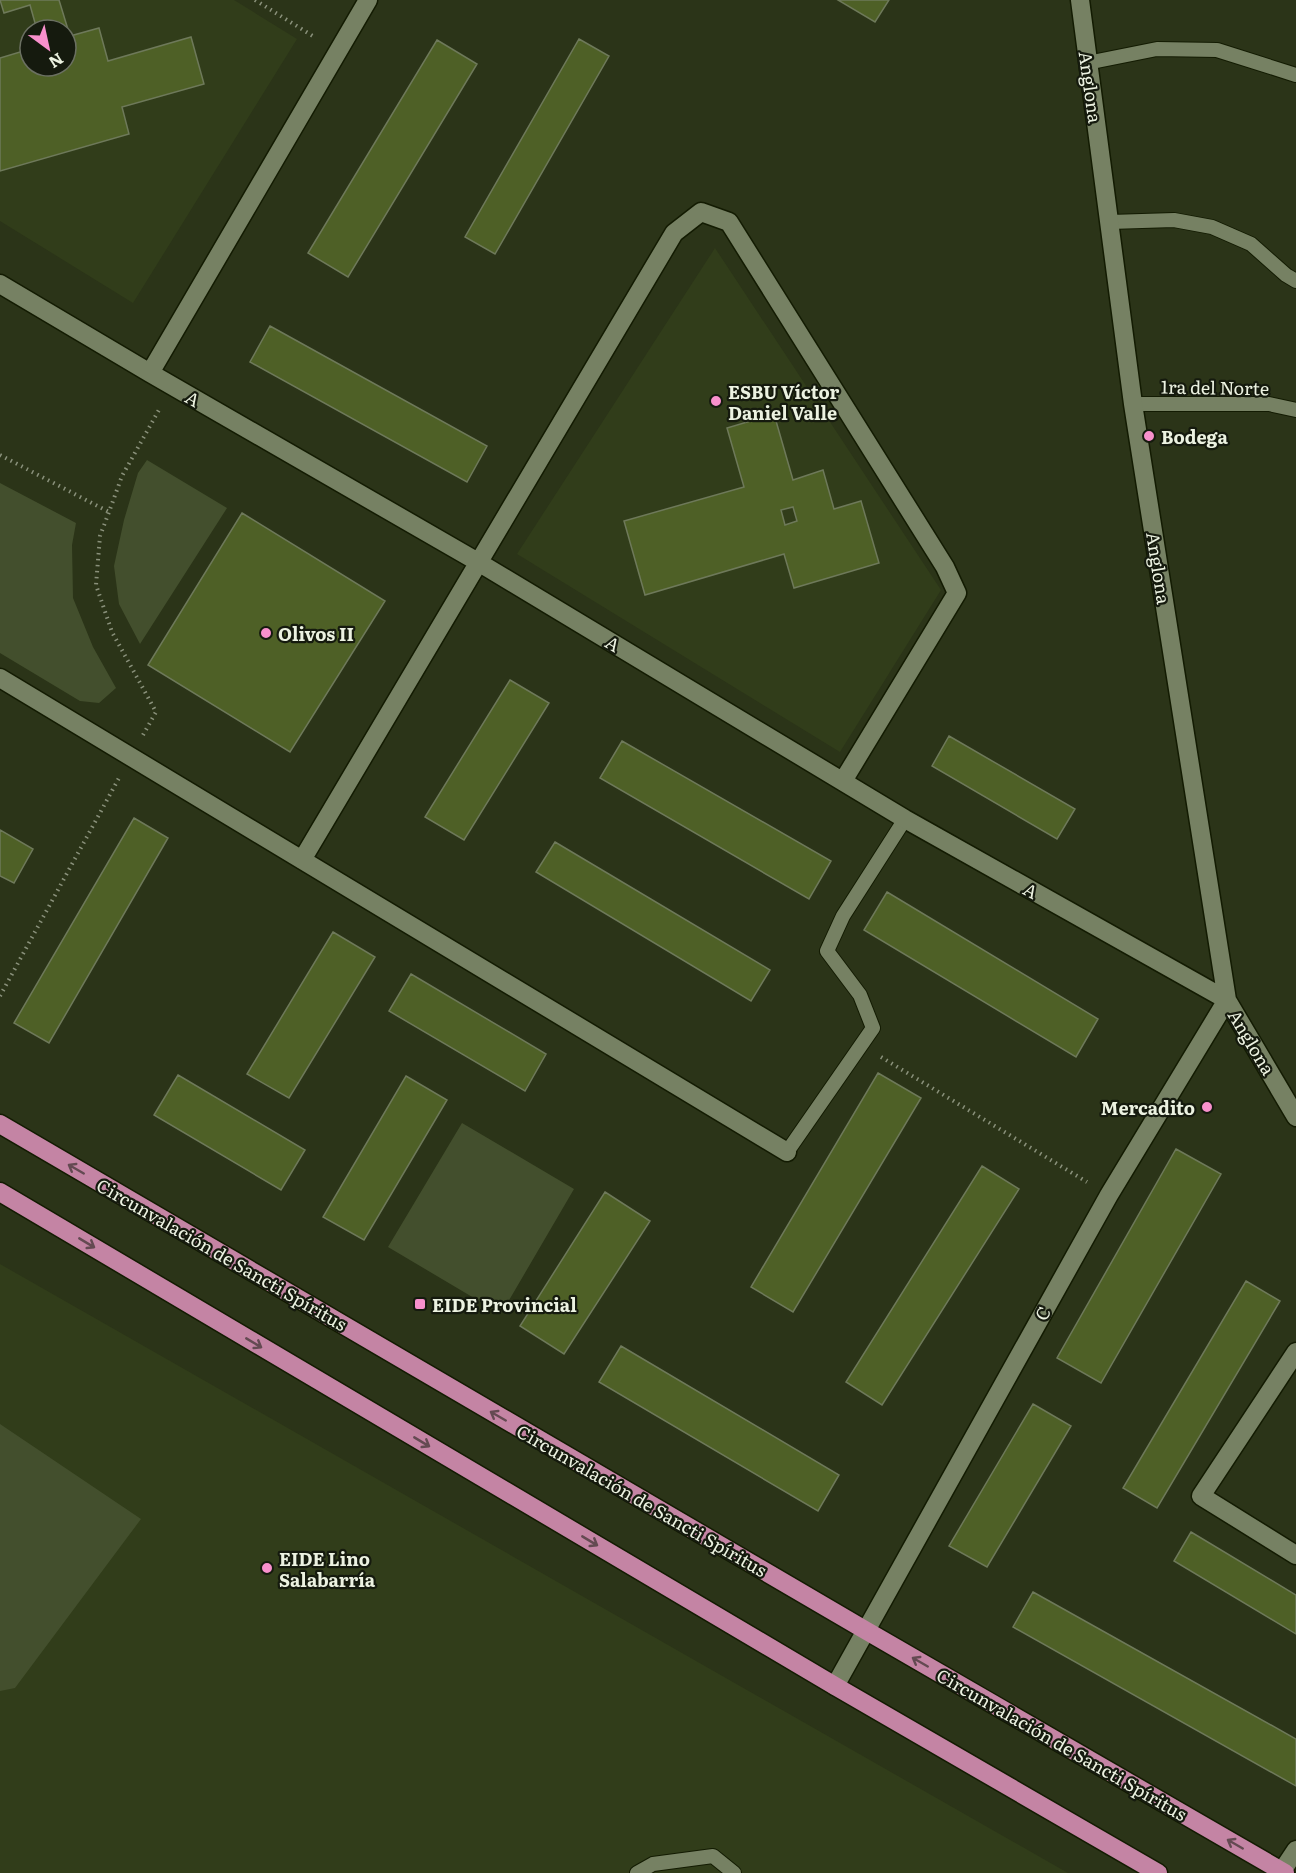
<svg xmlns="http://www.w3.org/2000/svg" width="1296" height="1873" font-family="Literata,serif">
<rect width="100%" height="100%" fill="#2b3418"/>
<path fill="#313d1a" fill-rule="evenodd" d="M0,0H234L297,39L133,303L0,221ZM30,30H66V66H30Z
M715,248L941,590L840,752L517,554Z
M0,1264L1068,1873H0Z"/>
<path fill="#434f2d" d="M147,460L227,508L140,644L119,604L114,566L124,520L138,473Z
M0,483L76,523L72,545L73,598L93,647L116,688L99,703L80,701L0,653Z
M462,1123L574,1189L501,1314L388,1247Z
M0,1424L141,1519L15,1688L0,1691Z"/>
<path fill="#4e6026" stroke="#6e795a" stroke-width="1.5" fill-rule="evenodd" d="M0,0H59L70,36L99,28L108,61L191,37L204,84L122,107L129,134L0,171V58L30,49V66H66V30H37L30,5L4,13Z
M838,0H889L875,22Z
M579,39L609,56L495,254L465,237Z
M437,40L477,64L348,277L308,253Z
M270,326L487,446L467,482L250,362Z
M774,414L793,480L823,470L834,509L861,501L879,563L794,588L784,554L645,595L624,521L744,487L727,428ZM793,507L797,521L785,525L781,510Z
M242,513L385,601L290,752L148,665Z
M510,680L549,703L464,840L425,817Z
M949,736L1075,809L1057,839L932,766Z
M622,741L831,861L809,899L600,778Z
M134,818L168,838L49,1043L14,1023Z
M0,830L33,849L14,883L0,876Z
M555,842L770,970L751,1001L536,872Z
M887,892L1098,1019L1076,1057L864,930Z
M333,932L375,957L289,1098L247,1074Z
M411,974L546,1054L525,1091L389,1011Z
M878,1073L921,1098L793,1312L751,1287Z
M178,1075L305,1150L281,1190L154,1115Z
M406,1076L447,1100L364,1240L323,1217Z
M1176,1149L1221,1174L1101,1383L1057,1358Z
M982,1166L1019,1189L882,1405L846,1382Z
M605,1192L650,1221L564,1354L520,1326Z
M1246,1281L1280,1301L1157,1508L1123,1488Z
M621,1346L839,1475L818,1511L599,1382Z
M1033,1404L1071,1426L987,1567L949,1546Z
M1191,1532L1296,1595V1634L1174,1561Z
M1033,1592L1296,1739V1786L1013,1627Z"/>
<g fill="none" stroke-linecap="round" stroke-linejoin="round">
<g stroke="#131b02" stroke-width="16">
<path id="service" d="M1087,63L1157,49L1217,50L1296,75
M1110,222L1174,220L1212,227L1251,244L1286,275L1296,281
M1133,404H1269L1296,410
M787,1152L873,1028L860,995L827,951L843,916L905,819
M637,1873L653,1864L713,1856L734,1873"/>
</g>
<g stroke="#131b02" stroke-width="21">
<path id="minor" d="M1080,0L1133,404L1227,1000L1296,1117
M0,284L150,373L478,562L905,819L1227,1000L1109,1195L835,1686
M150,373L368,0
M0,678L787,1152
M302,860L674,233L701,212L729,222L945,567L957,593L843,781
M1296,1352L1201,1496L1296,1555
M1282,1871L1296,1850"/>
</g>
<g stroke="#131b02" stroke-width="21">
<path id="trunk" d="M0,1124L865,1630L1285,1873
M0,1192L835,1686L1158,1873"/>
</g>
<path stroke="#8a917b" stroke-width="4" stroke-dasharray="1.5 4.5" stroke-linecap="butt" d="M255,0L316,38
M0,455L109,512
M143,735L156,712L112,632L96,585L100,536L109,512L122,476L160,408
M0,996L119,778
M881,1057L1087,1182"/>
<use href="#service" stroke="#768163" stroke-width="14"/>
<use href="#minor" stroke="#768163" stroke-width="18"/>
<use href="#trunk" stroke="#c484a4" stroke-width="18"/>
</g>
<defs><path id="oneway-shaft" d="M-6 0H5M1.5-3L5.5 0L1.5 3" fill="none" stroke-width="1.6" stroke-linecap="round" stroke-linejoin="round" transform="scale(1.5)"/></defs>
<g stroke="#644a52">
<use href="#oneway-shaft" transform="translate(76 1169) rotate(-150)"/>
<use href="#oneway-shaft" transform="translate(87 1243) rotate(31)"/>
<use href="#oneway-shaft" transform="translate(254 1343) rotate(31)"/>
<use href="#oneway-shaft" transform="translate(498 1416) rotate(-150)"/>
<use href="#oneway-shaft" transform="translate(422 1442) rotate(31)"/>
<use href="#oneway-shaft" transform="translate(590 1541) rotate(31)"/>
<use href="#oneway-shaft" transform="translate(920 1662) rotate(-150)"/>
<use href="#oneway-shaft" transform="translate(1235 1844) rotate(-150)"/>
</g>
<g fill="#f890cc" stroke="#151a0e" stroke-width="2">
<circle cx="716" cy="401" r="6"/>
<circle cx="1149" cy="436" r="6"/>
<circle cx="266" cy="633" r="6"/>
<circle cx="1207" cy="1107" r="6"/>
<rect x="414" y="1298" width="12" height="12" rx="3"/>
<circle cx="267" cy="1568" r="6"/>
</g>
<g text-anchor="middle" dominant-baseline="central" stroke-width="4.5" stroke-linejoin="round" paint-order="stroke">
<g font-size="18" fill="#ecf2e1" stroke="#151a0e">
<text transform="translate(1091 87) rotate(82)">Anglona</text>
<text transform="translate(1215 387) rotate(1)">1ra del Norte</text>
<text transform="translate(193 398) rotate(30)">A</text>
<text transform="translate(1159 568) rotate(81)">Anglona</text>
<text transform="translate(613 643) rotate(31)">A</text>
<text transform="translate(1031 890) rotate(29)">A</text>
<text transform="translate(1252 1042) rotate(59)">Anglona</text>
<text transform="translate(222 1254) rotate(30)">Circunvalación de Sancti Spíritus</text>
<text transform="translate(1042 1313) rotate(-61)">C</text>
<text transform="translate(642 1500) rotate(30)">Circunvalación de Sancti Spíritus</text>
<text transform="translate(1062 1744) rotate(30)">Circunvalación de Sancti Spíritus</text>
</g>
<g font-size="18" font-weight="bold" fill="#ecf2e1" stroke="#151a0e" text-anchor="start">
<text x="728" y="391">ESBU Víctor<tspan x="728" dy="21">Daniel Valle</tspan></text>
<text x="1161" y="436">Bodega</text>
<text x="278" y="633">Olivos II</text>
<text x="1195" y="1107" text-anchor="end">Mercadito</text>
<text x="432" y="1304">EIDE Provincial</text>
<text x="279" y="1558">EIDE Lino<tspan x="279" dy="21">Salabarría</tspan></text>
</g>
</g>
<g transform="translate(48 48) rotate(147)"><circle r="28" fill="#151a0e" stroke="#6b7062" stroke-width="1.5"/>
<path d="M0-4.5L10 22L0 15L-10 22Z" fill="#f890cc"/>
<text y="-9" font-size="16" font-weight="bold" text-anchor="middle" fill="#ecf2e1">N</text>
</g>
</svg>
